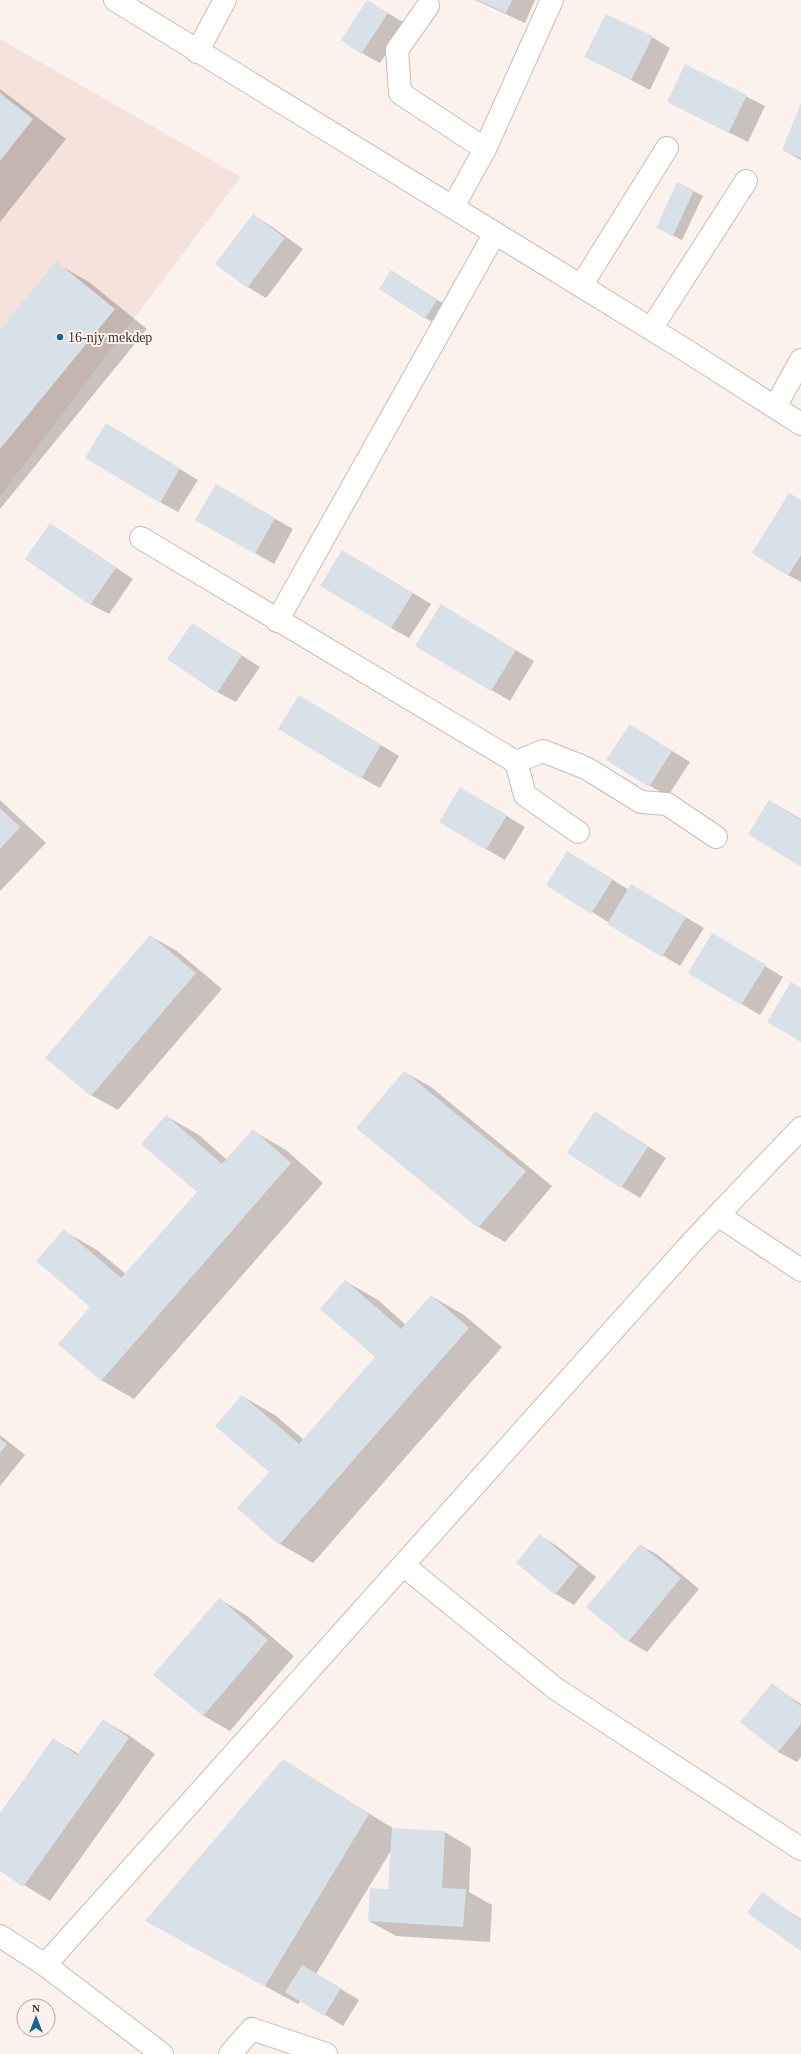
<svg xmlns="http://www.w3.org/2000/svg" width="801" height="2054" font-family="Georgia,serif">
<rect width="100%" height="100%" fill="#fcf2ed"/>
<path fill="#f5e3db" d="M0,39L241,177L0,496Z"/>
<path fill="#0003" d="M475,0H535L525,23Z
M368,1L406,24L380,63L362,53Z
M652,37L670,48L650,90L586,57Z
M686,66L765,106L748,142L668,102Z
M0,89L66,139L0,222Z
M801,107V160L783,150Z
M678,183L703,196L682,240L657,228Z
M253,215L271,226L303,249L266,298L248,287L217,264Z
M56,263L89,282L147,329L0,509V332Z
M392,271L455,311L443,328L425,318Z
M124,435L198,480L178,512L160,502Z
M216,485L293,529L274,564L197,520Z
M801,501V582L788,575Z
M51,524L133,579L109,614L90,604Z
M361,562L431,604L409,638L391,628Z
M459,616L534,661L510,701L416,645Z
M193,624L260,667L236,702L217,692Z
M318,707L399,756L380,788L362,778Z
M630,725L690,762L668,796L650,786Z
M479,799L525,827L505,860L486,849Z
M0,800L46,843L0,891Z
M770,801L801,819V866Z
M586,863L629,890L650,896L704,928L680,966L548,885Z
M150,936L177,951L222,989L118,1110L91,1095Z
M730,945L783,977L760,1015L689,973Z
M404,1072L431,1087L552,1186L505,1242L479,1227L358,1128Z
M595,1112L666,1158L640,1198L622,1187Z
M166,1116L199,1135L227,1160L253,1131L286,1150L323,1183L134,1399L101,1380L91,1307L64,1231L97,1250L126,1274L198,1191Z
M345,1281L378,1300L406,1325L431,1296L464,1315L502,1347L313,1563L280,1544L238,1508L270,1472L242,1396L275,1415L304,1440L377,1357Z
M0,1435L25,1455L0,1486Z
M539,1535L557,1546L596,1577L574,1605L556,1594Z
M640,1545L658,1555L699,1589L647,1652L628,1641Z
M219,1599L246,1615L294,1656L230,1731L204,1716L155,1675Z
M772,1685L801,1704V1757L797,1762L778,1752Z
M103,1720L130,1736L155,1754L50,1901L0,1870V1815L54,1740L79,1754Z
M283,1760L394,1829L445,1832L471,1848L469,1892L492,1905L490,1942L396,1936L369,1921L389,1890L392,1849L316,1974L359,2000L343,2026L301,2000L298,2004L180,1940Z
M762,1894L801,1919V1950Z"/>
<path fill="#d9e1e8" d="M367,0L388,13L361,54L341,40Z
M477,0H512L506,13Z
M606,14L653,36L631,80L584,57Z
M685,64L747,95L729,132L667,102Z
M0,93L33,119L0,161Z
M801,103V158L782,150Z
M677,182L694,190L673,236L656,228Z
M253,214L285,238L247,288L215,264Z
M56,261L115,309L0,449V330Z
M391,270L437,300L425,319L379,289Z
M106,423L180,468L160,503L85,458Z
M216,484L275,518L255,554L195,520Z
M789,493L801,500V555L788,576L752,553Z
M50,523L116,568L90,605L25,559Z
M342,550L413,593L391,628L320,586Z
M441,604L516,650L491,691L415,646Z
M192,623L242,655L217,693L167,659Z
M299,695L381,745L361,779L278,729Z
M630,724L672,751L649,787L606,760Z
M460,787L507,815L486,850L439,822Z
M769,800L801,820V867L748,834Z
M0,808L20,827L0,849Z
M567,851L613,879L591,914L546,885Z
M631,884L686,917L662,957L607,924Z
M712,933L766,965L741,1005L688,973Z
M150,935L196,973L91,1096L45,1058Z
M791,982L801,988V1042L767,1022Z
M404,1071L526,1171L478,1228L356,1128Z
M595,1111L648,1147L621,1188L567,1153Z
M166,1115L222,1164L253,1129L291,1163L101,1381L58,1344L90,1307L36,1261L64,1229L121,1278L197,1192L141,1144Z
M345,1280L401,1329L431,1295L469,1328L279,1545L237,1508L269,1472L215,1426L242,1395L299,1444L375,1357L320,1309Z
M0,1439L7,1444L0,1453Z
M539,1534L578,1566L555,1595L516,1563Z
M640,1544L681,1578L628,1642L586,1607Z
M219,1598L268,1640L203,1716L153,1675Z
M772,1683L801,1706V1724L778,1752L740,1722Z
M103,1719L129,1738L23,1887L0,1871V1813L53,1738L77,1755Z
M283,1759L369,1814L265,1986L145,1921Z
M392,1828L445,1831L442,1888L466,1889L463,1927L368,1921L370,1888L388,1889Z
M762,1892L801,1920V1951L747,1913Z
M302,1965L341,1988L324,2016L285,1992Z"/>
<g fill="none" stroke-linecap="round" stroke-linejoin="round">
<g stroke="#c7bcb8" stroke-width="24">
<path id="minor" d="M115,0L687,351L801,424
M428,6L397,50L400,93L485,149
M197,52L225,0
M453,207L485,149L552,0
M581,286L667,148
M651,329L746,181
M775,407L801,360
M141,538L516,762L525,795L578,832
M277,621L495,233
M516,762L543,751L586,768L641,802L667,804L716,837
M718,1215L801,1270
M403,1565L556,1689L801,1849
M0,1936L45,1965L162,2054
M45,1965L695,1239L801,1128
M230,2054L252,2029L326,2054"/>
</g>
<use href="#minor" stroke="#fff" stroke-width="22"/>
</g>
<circle fill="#106697" stroke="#fcf2ed" stroke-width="1.5" cx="60" cy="337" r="4"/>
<g text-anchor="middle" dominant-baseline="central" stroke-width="4" stroke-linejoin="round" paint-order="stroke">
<g font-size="14" fill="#393533" stroke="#fcf2ed" text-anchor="start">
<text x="68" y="337">16-njy mekdep</text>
</g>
</g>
<g transform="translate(36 2018)"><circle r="19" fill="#fcf2ed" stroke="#aea6a3"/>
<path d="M0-3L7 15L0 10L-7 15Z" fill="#106697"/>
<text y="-6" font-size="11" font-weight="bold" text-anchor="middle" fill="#393533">N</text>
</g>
</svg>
